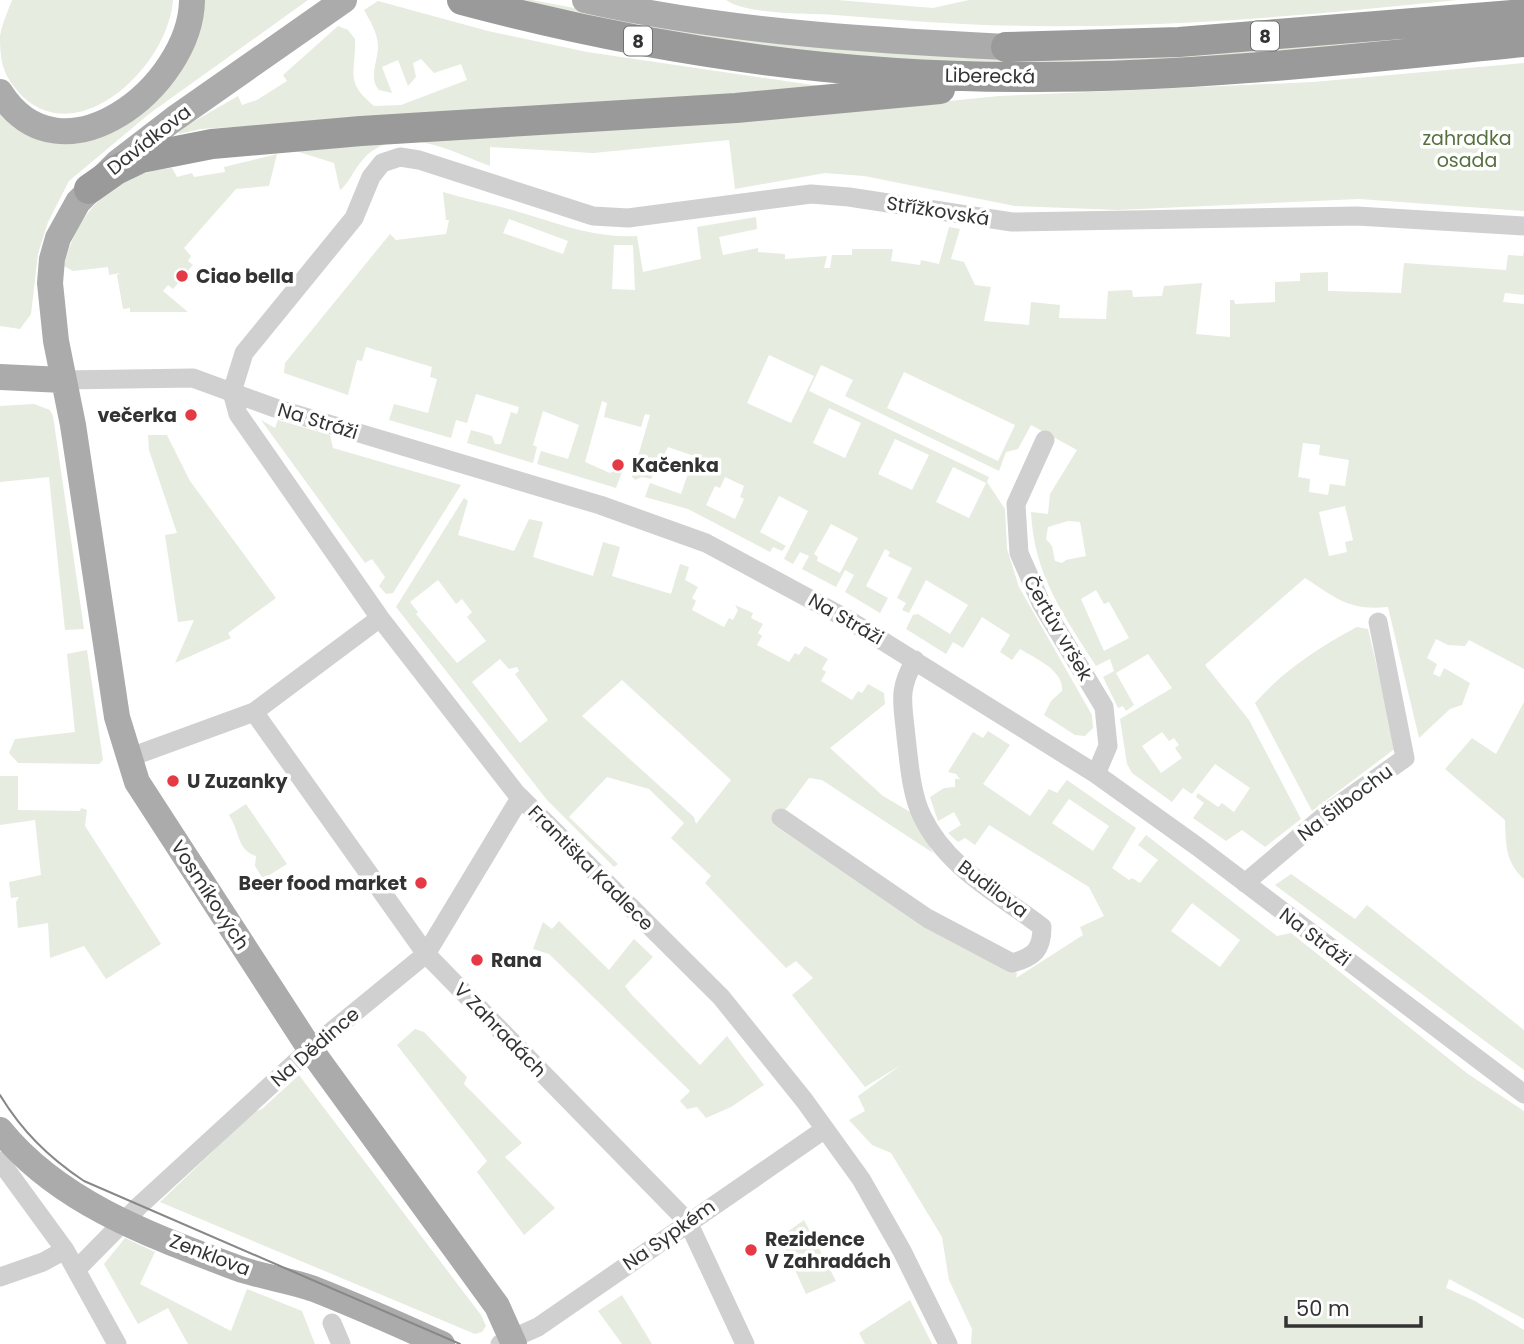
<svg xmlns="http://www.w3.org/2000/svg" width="1524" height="1344" font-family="Poppins,sans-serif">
<rect width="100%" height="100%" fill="#fff"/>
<path fill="#e6ecdf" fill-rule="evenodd" d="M12,0H173C168,71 65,164 10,81C1,68 0,52 0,36C2,24 8,11 12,0Z
M199,0H308L149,114L69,181L48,222L38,254L31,314L20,329L0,326V111L114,128Z
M500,0H532L717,35L1383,38L1524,32L1182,59L957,64L714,43Z
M726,0H837L933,8L969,0H1457C1294,17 1126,32 963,24C920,22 878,18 835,15C808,13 747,15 726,0Z
M378,1L488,31L587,52L833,88L201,129L179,134V130L238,96L242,105L257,100L287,81L283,75L338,26L348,30L355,39C356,74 344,81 374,106L401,105L467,80L461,64L434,73L421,59L413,63L416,77L408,86L398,60L382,67L392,93L379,90C368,78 378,61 378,47C378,33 370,21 364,10Z
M1524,63V211L1359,199L1117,210L1015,206L864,176L825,173L735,189L729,140L593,153L490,147V166C452,152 402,123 366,156C355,167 348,185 340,190L334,163L280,146L879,108L999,96L1313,82Z
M277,154L269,186L236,189L184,248L191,256L188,261L193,265L186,273L177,272L180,281L173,289L168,285L163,291L188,312H130V308L123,309L117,275L120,273L109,275L108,267L73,271L64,266C77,210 115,173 172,168L177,177L192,173L194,177L225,172L224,167Z
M443,192C463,198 482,202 501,207C548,219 588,239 637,236L643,272L701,259L697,227L756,217L757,229L719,237L723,255L758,248V252L785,254V259L827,256L824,268H830L832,255H852V249H893L891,261L920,265L921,260L939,264L949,227L960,229L951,259L964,262L975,285L991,287L984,321L1029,325L1031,302L1060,305L1059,318L1106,319L1108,291L1132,290L1133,297L1162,296L1164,286L1202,283L1196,334L1230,337V300H1234L1235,304L1275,302V282L1300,281V273L1328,272V291L1401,293L1404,263L1506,270L1508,255L1523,256L1524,250V295L1505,293L1503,302L1524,304V669L1469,640L1465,646L1448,645L1436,639L1427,658L1437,664L1433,674L1440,677L1444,668L1470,683L1462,705L1450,709L1419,738L1388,607C1349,611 1336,598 1305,578L1205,665L1249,720L1301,819L1265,847L1242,830L1226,841L1193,818L1204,803L1196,797L1198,793L1218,807L1222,803L1234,812L1250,788L1215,764L1192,794L1183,788L1172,802L1132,773L1127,764L1120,719L1172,688L1148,654L1116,673L1134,705L1126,711L1123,706L1118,708L1103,677L1114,671L1110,659L1096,666C1063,614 1034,575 1031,512L1048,514L1050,494L1077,450L1031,425L1018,449L1006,452L999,471L845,396L853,380L821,365L809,391L989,477L987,482L1005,509L1007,549L1019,587L1092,715L1093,728L1085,736L1075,735L1044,715L1051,701L1062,691C1064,670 1036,659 1020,649L1012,660L1000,652L1010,635L982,617L963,648L953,642L946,654L906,629L913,615L918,614L950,634L968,605L926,580L909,613L902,610L906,603L897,598L912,568L888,556L890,552L885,549L866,586L888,598L880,613L845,592L854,575L845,570L836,587L802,569L809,556L800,552L793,564L784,559L808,511L779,496L760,532L786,546L782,551L773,547L770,552L688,509L645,497L650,483L681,494L694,456L668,447L651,479L642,477L635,480L632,477L650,415L645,414L641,427L604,417L607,403L602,401L585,462L610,473L616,470L622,472L616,488L537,464L541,451L568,459L579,425L543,411L533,445L537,447L533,463L467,443L471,430L492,436L495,444H501L511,412L517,414L519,407L476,394L467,423L456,420L451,438L389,420L394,404L428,413L437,379L430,377L432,367L366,347L362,361L357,360L348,395L284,373L285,363L390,234L396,240L446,234L449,220H446ZM509,219L568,241L563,254L503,233ZM614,245H633L635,290L612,289ZM769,355L814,376L791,423L747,403ZM904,372L1015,425L998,461L887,408ZM829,408L861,423L845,458L813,443ZM895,439L929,455L912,490L878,474ZM1303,443L1320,445L1319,455L1349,460L1345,486L1330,484L1328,495L1309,492L1310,479L1298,477ZM953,467L986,483L969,518L936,502ZM725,477L744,486L740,497L744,499L735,519L706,505L715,486L720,488ZM1345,506L1353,540L1345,542L1347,552L1329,556L1319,512ZM1068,521L1080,522L1086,556L1066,560L1062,563L1055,561L1052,546L1046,539L1048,527ZM831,524L858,538L840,573L817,561L818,557L814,554ZM1096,590L1104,604L1109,602L1129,638L1104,651L1081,599ZM1162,732L1169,741L1174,738L1179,745L1175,748L1182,758L1161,773L1142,746Z
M34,404L50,410L53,416L84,629L65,630L49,477L0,482V406Z
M261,420L275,428L278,420L330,435L333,448L461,485L393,593L386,594L379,586L385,577L372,559L365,563Z
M148,435H167L190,481L276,598L228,633L231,638L175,663L194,620L178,622L165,535L177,533L149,450Z
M464,498L468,501L458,535L514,551L529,519L543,522L533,557L593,576L603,542L620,547L612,576L671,594L680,564L689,567L685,580L698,587L692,598L696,601L692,610L724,627L729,618L733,620L738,610L735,605L753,613L751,618L763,624L758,633L762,636L757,645L789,662L795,653L799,655L805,646L828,659L822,669L826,672L821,681L852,700L858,691L862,693L868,684L884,693L885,704L830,748L883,796L912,813L933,853L822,780L809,778L774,825L920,923L1017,973L1016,978L1083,935L1080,927L1104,916L1089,887L989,825L975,845L965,838L958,842L948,833L961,825L954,812L938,821L930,797L944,788L955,787V779H960L956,774L948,772L973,732L983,738L988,731L1010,745L983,784L1030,816L1049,789L1057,793L1067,780L1136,828L1112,868L1129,880L1132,878L1140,883L1158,860L1138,845L1146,835L1277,936L1291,933L1468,1074L1524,1111V1319L1449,1279L1446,1288L1475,1301L1524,1330V1344H971L972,1329L949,1280L942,1237L891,1153L872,1145L849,1120L865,1111L858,1096L901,1065L865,1087L792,995L813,978L796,961L786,968L705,883L711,876L671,838L684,823L649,789L607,777L569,817L618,864L614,867L547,800L396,607ZM438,580L456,604L462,599L472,612L467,617L486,641L457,663L416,614L418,612L410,602ZM500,659L509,669L517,667L519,671L515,674L548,720L520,743L472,682ZM622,680L731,780L696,824L694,817L582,716ZM1069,799L1109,826L1093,851L1052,823ZM1192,903L1240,940L1220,967L1171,931Z
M1357,627L1368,629L1396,748L1312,811L1255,703C1284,670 1318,648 1357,627Z
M87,650L103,760L99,764L18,763L9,753L15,739L75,732L67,654Z
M1524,702V879C1505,862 1506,844 1505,820L1445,769L1472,738L1496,754Z
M0,776H18V810L80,811L81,808L87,810L85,826L161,944L106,979L84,946L50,958L48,923L18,928L16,902L19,897L11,898L9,882L41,875L35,820L0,825Z
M246,804L287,864L263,879L255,866L256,856C237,850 240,832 229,815Z
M1291,874L1355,919L1367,905L1524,1030V1070L1275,885Z
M559,921L609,970L634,939L653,957L625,986L631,994L700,1065L727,1036L764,1085L731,1107L706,1118L697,1107L687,1109L680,1101L690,1091L549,954L533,949L543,922L552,929Z
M415,1029L424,1032L467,1077L464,1084L522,1143L505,1157L555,1208L524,1235L477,1172L487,1161L397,1045Z
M299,1075L481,1315L486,1326L482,1332L475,1334L160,1202L254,1112L262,1109Z
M804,1220L836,1281L806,1294L780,1237Z
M125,1238L155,1252L140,1284L231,1331L247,1289L302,1311L315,1344H188L168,1308L138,1324L104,1264Z
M622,1295L652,1344H622L598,1311Z
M910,1300L932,1344H865L859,1333Z"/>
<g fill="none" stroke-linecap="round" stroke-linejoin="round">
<path stroke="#d0d0d0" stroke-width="19" d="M63,380L193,378L275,408L600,505L706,543L849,620L1096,774L1198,847L1524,1094
M232,392L244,353L354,218L371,177L382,163L400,157L419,160L593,216L628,218L811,194L849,197L1012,222L1357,216L1524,226
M232,392L238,414L380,618L516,793L721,997L804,1100L861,1179L902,1251L948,1344
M1045,440L1016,504L1019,553L1041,603L1104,707L1108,746L1096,774
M254,712L426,954L688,1222L745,1344
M128,758L254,712L380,618
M781,818L927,918L1012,963C1034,957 1042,950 1042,927C999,894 946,867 922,816C911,794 909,761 906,737C903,703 897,691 915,660
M1245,883L1330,811L1405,758L1378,622
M0,1161L65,1250L117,1344
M76,1270L139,1206L310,1049L426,954L520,798
M0,1277L43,1262L65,1250
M332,1323L341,1344
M500,1344L538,1327L825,1129"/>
<path stroke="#ababab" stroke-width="26" d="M344,0L174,119L118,162L78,202L58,238L52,259L50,283L56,341L73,425L117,717L137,782L310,1049L497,1306L514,1344
M585,0C723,31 864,40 1006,47
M0,92C61,189 191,86 192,0
M0,377L63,380
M0,1130C59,1203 152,1236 237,1268C262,1277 289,1280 314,1289C357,1306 400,1325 442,1344"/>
<path stroke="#9a9a9a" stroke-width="30" d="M462,0C649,50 842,78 1036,77C1199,77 1362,58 1524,42
M1006,47L1179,42L1524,14
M89,189L116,170L141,158L212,144L361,131L736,108L940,89"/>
<path stroke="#888" stroke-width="2" d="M0,1095C22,1131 48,1157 84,1181L460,1344"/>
</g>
<g fill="#e63946" stroke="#fff" stroke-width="2.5">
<circle cx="182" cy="276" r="7"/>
<circle cx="191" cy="415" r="7"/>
<circle cx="618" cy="465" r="7"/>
<circle cx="173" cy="781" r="7"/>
<circle cx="421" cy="883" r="7"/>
<circle cx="477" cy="960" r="7"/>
<circle cx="751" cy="1250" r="7"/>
</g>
<g text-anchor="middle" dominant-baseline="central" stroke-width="7" stroke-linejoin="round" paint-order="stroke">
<g fill="#fff" stroke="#707070" stroke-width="2">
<rect x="1251" y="21.5" width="28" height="29" rx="5"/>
<rect x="624" y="26.5" width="28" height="29" rx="5"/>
</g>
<g font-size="18" font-weight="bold" fill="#333">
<text x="1265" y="36">8</text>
<text x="638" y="41">8</text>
</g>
<g font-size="19" fill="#333" stroke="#fff">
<text transform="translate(990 76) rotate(1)">Liberecká</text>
<text transform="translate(149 140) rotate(-38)">Davídkova</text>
<text transform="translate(938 211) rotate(9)">Střížkovská</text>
<text transform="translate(318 421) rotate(17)">Na Stráži</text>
<text transform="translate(846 619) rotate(30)">Na Stráži</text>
<text transform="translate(1058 628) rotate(60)">Čertův vršek</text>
<text transform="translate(1345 803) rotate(-37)">Na Šilbochu</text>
<text transform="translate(591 868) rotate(45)">Františka Kadlece</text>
<text transform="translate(993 889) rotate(37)">Budilova</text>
<text transform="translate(210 895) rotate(57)">Vosmíkových</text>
<text transform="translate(1315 937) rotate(37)">Na Stráži</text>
<text transform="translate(500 1030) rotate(46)">V Zahradách</text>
<text transform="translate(315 1047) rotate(-41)">Na Dědince</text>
<text transform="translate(669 1235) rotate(-35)">Na Sypkém</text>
<text transform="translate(210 1255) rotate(21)">Zenklova</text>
</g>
<g font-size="19" fill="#56703f" stroke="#fff">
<text x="1467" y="138">zahradka<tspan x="1467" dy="22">osada</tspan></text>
</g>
<g font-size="19" font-weight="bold" fill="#333" stroke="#fff" text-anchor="start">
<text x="196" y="276">Ciao bella</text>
<text x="177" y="415" text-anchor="end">večerka</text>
<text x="632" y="465">Kačenka</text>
<text x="187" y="781">U Zuzanky</text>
<text x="407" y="883" text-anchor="end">Beer food market</text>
<text x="491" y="960">Rana</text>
<text x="765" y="1239">Rezidence<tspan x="765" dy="22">V Zahradách</tspan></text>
</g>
</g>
<path d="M1286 1316v10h135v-10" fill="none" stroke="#333333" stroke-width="3.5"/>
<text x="1296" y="1316" font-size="21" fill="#333333" stroke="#ffffff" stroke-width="5" paint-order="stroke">50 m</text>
</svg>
